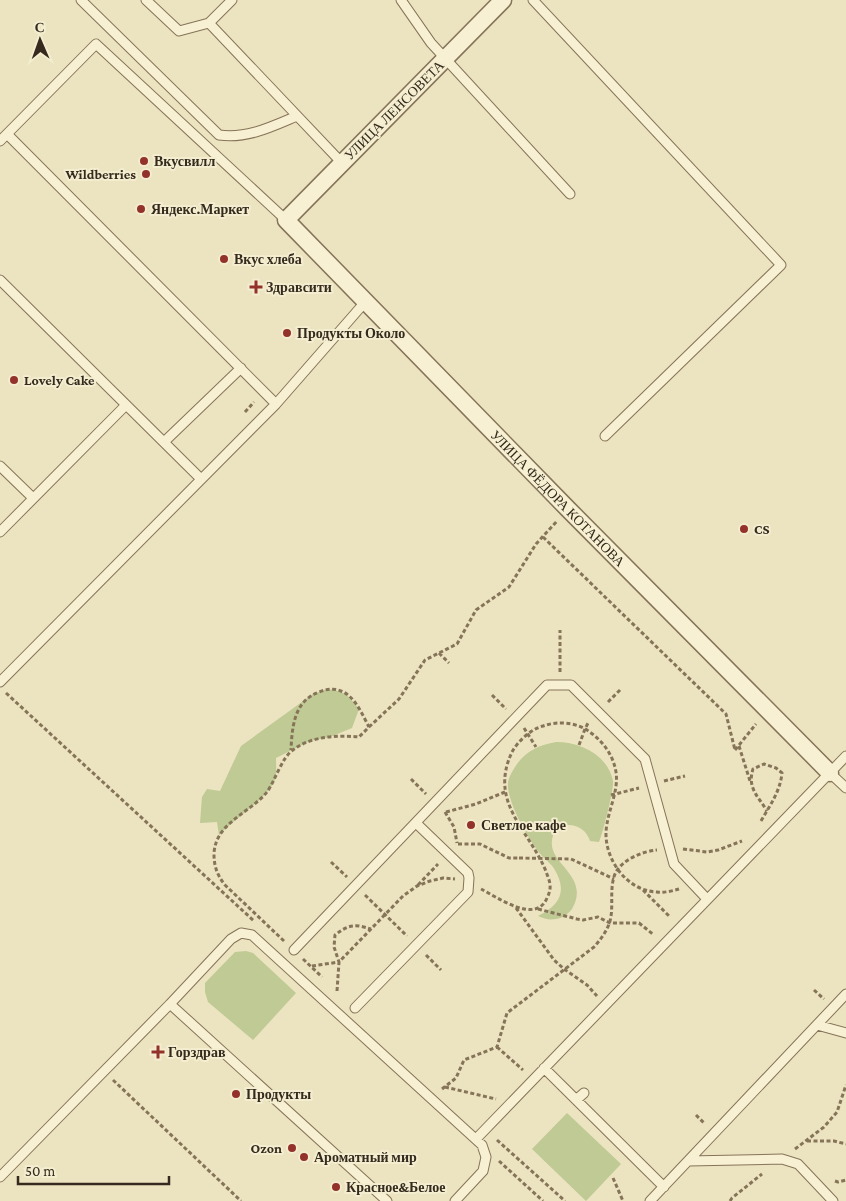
<svg xmlns="http://www.w3.org/2000/svg" width="846" height="1201" font-family="'Crimson Pro',serif">
<rect width="100%" height="100%" fill="#ece3c0"/>
<path fill="#bfca94" d="M327,689C345,691 348,695 359,709L352,728L330,737L310,741L276,758C276,765 277,775 274,782C265,800 234,819 219,835L217,822L200,823L202,797L207,789L220,791L241,746L313,694Z
M556,742C580,742 608,755 613,781C614,789 603,833 599,842L590,841C584,821 555,819 552,840C548,864 591,876 572,909C568,914 563,918 556,919C549,920 545,919 538,916C561,905 568,890 553,867C550,863 546,860 542,856C530,842 507,803 508,784C508,778 512,772 515,767C525,751 539,745 556,742Z
M246,951L253,953L296,993L253,1040L208,1002L205,992V983L235,952Z
M567,1113L621,1164L586,1201L532,1149Z"/>
<g fill="none" stroke-linecap="round" stroke-linejoin="round">
<g stroke="#857458" stroke-width="11">
<path id="service" d="M81,0L219,135C247,139 271,127 297,116
M146,0L179,31L209,23
M232,0L209,23L342,163
M401,0L431,43L570,194
M533,0L781,265L605,436
M7,134L276,404
M0,141L96,44L286,220
M0,280L200,478
M164,442L241,368
M0,466L33,498
M0,532L126,405
M0,682L276,404L366,301
M830,773L846,788
M294,950L547,685H571L645,759L674,864L707,899
M170,1004L231,939L241,933L252,935L482,1145L486,1157L483,1171L455,1201
M355,1008L468,892L469,878L468,873L416,823
M817,1025L846,1033
M544,1068L664,1187
M576,1100L584,1093
M476,1139L846,756
M688,1161L782,1159L798,1164L833,1201
M0,1177L170,1004L387,1201
M650,1201L846,994"/>
</g>
<g stroke="#857458" stroke-width="19">
<g id="minor">
<path id="s1" d="M503,0L286,220L568,509L830,773"/>
</g>
</g>
<path stroke="#857458" stroke-width="3" stroke-dasharray="4 2.5" stroke-linecap="butt" d="M245,412L254,402
M543,537L726,714L735,750
M439,653L449,663
M560,672V630
M6,693L254,921
M492,695L506,709
M608,702L621,689
M369,727L399,699L425,660L457,644L476,610L509,587L536,544L557,521
M524,728L536,747
M579,745L585,729L589,721
M739,746L750,781
M735,750L756,724
M411,779L426,794
M664,781L685,776
M611,795L639,788
M445,812L454,827L457,843
M446,812L476,804L505,792
M761,821C770,805 780,792 782,773L776,768L764,764L753,769C747,788 758,796 767,811
M458,844H480L509,858H519
M683,849L707,852L718,850L742,841
M571,859L614,879
M331,862L347,877
M418,885L438,864
M481,889C497,897 536,925 547,898C551,890 551,885 548,877C533,832 487,805 512,752C518,741 531,729 543,726C557,721 574,722 587,730C602,740 613,754 616,772C619,792 607,812 606,832C605,860 627,891 657,892C664,893 672,891 679,889
M643,890L670,917
M365,895L407,936
M516,908L554,960L564,969L587,985L597,996
M538,909L577,919L583,920L598,917L610,923H639L654,935
M284,941L225,885C217,875 214,866 214,854C215,823 250,813 267,792C275,781 282,757 293,750C311,736 337,735 359,737L369,727C363,716 355,696 341,691C334,688 326,689 319,692C294,701 292,727 291,750
M426,955L441,970
M303,959L322,977
M312,966L339,962L334,947L335,935C349,924 355,924 371,929
M814,990L824,999
M337,991L339,962L403,896L417,886L430,881L443,878L455,879
M497,1047L523,1070
M113,1080L241,1201
M445,1087L496,1099
M442,1089L456,1078L464,1060L497,1047L507,1013L594,947C601,939 607,931 610,921C614,906 609,889 615,874C621,860 643,851 657,850
M696,1115L705,1124
M497,1140L565,1201
M807,1141H834L846,1144
M795,1149L824,1127L837,1112L846,1085
M499,1161L543,1201
M613,1178L623,1201
M835,1181L838,1182L846,1180
M730,1201L732,1198L762,1174"/>
<use href="#service" stroke="#f8f0d3" stroke-width="9"/>
<use href="#minor" stroke="#f8f0d3" stroke-width="16"/>
<path stroke="#857458" stroke-width="3" stroke-dasharray="4 2.5" stroke-linecap="butt" d="M519,858L571,859"/>
</g>
<g fill="#92322a" stroke="#f4edcf" stroke-width="2">
<circle cx="144" cy="161" r="5"/>
<circle cx="146" cy="174" r="5"/>
<circle cx="141" cy="209" r="5"/>
<circle cx="224" cy="259" r="5"/>
<path d="M253.5 279.5h5v5h5v5h-5v5h-5v-5h-5v-5h5z"/>
<circle cx="287" cy="333" r="5"/>
<circle cx="14" cy="380" r="5"/>
<circle cx="744" cy="529" r="5"/>
<circle cx="471" cy="825" r="5"/>
<path d="M155.5 1044.5h5v5h5v5h-5v5h-5v-5h-5v-5h5z"/>
<circle cx="236" cy="1094" r="5"/>
<circle cx="292" cy="1148" r="5"/>
<circle cx="304" cy="1157" r="5"/>
<circle cx="336" cy="1187" r="5"/>
</g>
<g text-anchor="middle" dominant-baseline="central" stroke-width="4" stroke-linejoin="round" paint-order="stroke">
<g font-size="14" fill="#352a1d" stroke="#f4edcf">
<text transform="translate(394 110) rotate(-45)">УЛИЦА ЛЕНСОВЕТА</text>
<text stroke="none"><textPath href="#s1" startOffset="698">УЛИЦА ФЁДОРА КОТАНОВА</textPath></text>
</g>
<g font-size="14" font-weight="bold" fill="#352a1d" stroke="#f4edcf" text-anchor="start">
<text x="154" y="161">Вкусвилл</text>
<text x="136" y="174" text-anchor="end">Wildberries</text>
<text x="151" y="209">Яндекс.Маркет</text>
<text x="234" y="259">Вкус хлеба</text>
<text x="266" y="287">Здравсити</text>
<text x="297" y="333">Продукты Около</text>
<text x="24" y="380">Lovely Cake</text>
<text x="754" y="529">CS</text>
<text x="481" y="825">Светлое кафе</text>
<text x="168" y="1052">Горздрав</text>
<text x="246" y="1094">Продукты</text>
<text x="282" y="1148" text-anchor="end">Ozon</text>
<text x="314" y="1157">Ароматный мир</text>
<text x="346" y="1187">Красное&amp;Белое</text>
</g>
</g>
<g transform="translate(40 40) rotate(358)" stroke="#f4edcf" stroke-width="4" paint-order="stroke">
<path d="M0-4L9 19L0 12L-9 19Z" fill="#352a1d"/>
<text y="-8" font-size="14" font-weight="bold" text-anchor="middle" fill="#352a1d">С</text>
</g>
<path d="M18 1176v8h151v-8" fill="none" stroke="#352a1d" stroke-width="2.5"/>
<text x="25" y="1176" font-size="15" fill="#352a1d" stroke="#f4edcf" stroke-width="4" paint-order="stroke">50 m</text>
</svg>
